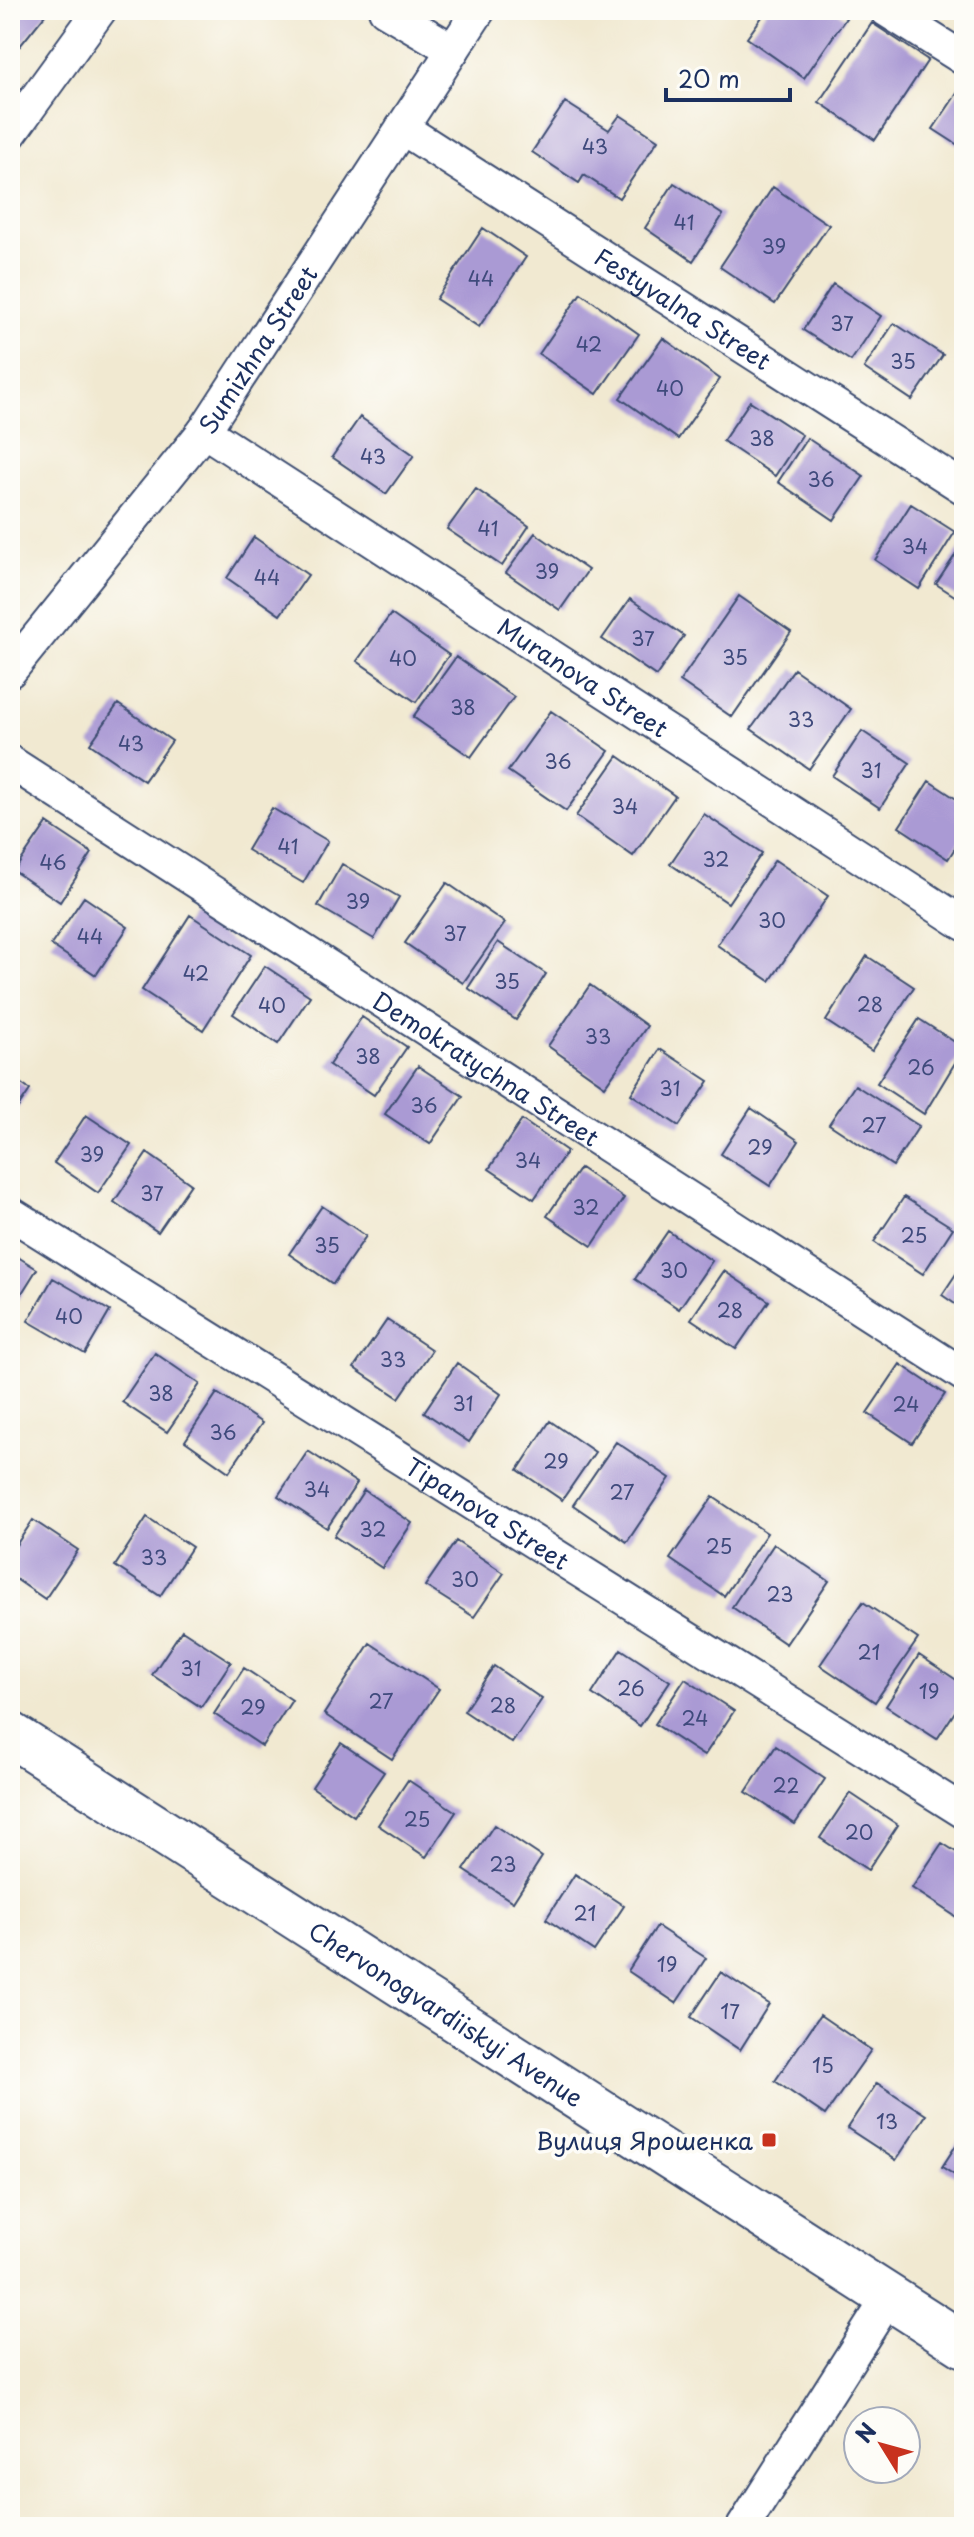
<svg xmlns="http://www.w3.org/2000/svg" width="974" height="2537" font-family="'Playpen Sans',sans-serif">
<rect width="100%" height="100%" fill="#fdfcf7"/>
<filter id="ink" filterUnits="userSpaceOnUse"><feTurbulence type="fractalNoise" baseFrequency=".0125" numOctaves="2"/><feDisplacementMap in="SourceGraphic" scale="16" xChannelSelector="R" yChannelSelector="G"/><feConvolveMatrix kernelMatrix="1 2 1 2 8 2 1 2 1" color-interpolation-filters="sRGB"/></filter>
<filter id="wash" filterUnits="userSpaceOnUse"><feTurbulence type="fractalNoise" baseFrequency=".006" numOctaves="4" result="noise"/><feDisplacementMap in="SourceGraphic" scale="32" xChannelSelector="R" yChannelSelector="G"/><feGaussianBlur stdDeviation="1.8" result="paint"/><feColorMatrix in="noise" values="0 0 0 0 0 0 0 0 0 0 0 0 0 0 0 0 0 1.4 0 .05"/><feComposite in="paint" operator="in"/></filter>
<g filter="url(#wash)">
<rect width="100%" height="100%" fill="#f1e9d1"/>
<g id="blocks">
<path fill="#aa9ad4" d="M10,10H49L20,46L10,38Z
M767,10H834L846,18L804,78L747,38Z
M872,23L928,60L875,140L819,102Z
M964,83V149L933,129Z
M565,102L609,130L620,115L658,140L619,198L584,175L579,183L532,152Z
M674,183L723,215L693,261L645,228Z
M773,187L829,225L775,304L720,267Z
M483,228L526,257L479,327L436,299Z
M833,284L881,316L851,361L803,330Z
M581,293L639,334L597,394L539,354Z
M894,323L943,355L912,400L864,368Z
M663,338L720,379L678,439L620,398Z
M750,401L802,435L775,476L723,441Z
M360,417L414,455L386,494L332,457Z
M807,438L864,476L834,520L778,482Z
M476,489L529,526L502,566L447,529Z
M911,504L955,532L919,589L875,560Z
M535,533L588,570L560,610L506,573Z
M254,537L308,575L280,615L227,578Z
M964,542V602L936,584Z
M739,596L791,632L732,717L680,681Z
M630,599L684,636L656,676L602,639Z
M391,614L449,655L416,702L357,661Z
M456,657L514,697L471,757L413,717Z
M794,669L851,709L809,769L751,729Z
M118,704L172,741L144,781L90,744Z
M551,711L609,751L566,811L508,771Z
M862,731L910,763L880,808L832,776Z
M618,756L675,796L633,856L576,816Z
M929,781L964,804V834L948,859L899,827Z
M272,808L328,841L303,883L247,850Z
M704,814L762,853L728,903L670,864Z
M47,823L92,853L60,902L14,871Z
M775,860L828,896L770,981L717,945Z
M342,864L399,897L374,939L318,906Z
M447,883L505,923L463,983L405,943Z
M84,897L128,927L96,975L51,945Z
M190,915L251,955L203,1030L142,990Z
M498,942L546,974L516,1020L468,988Z
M867,956L914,987L872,1051L826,1021Z
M265,966L310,996L278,1044L233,1014Z
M590,985L647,1026L605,1086L548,1046Z
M362,1017L407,1047L374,1095L329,1065Z
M919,1019L964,1048L924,1114L877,1083Z
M660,1049L709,1081L679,1126L631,1094Z
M418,1066L463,1096L430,1144L385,1114Z
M10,1076L30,1090L10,1119Z
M855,1085L919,1126L893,1166L829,1124Z
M751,1108L799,1141L770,1186L721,1154Z
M86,1115L131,1145L98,1193L54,1163Z
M522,1120L567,1151L534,1199L489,1169Z
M147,1153L191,1184L158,1232L114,1202Z
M580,1168L624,1198L592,1246L547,1216Z
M904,1197L953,1228L923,1274L874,1242Z
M322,1206L366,1236L333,1284L289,1254Z
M668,1231L712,1261L679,1309L635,1279Z
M10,1252L37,1269L10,1312Z
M964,1262V1310L942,1295Z
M724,1271L769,1301L736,1349L691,1319Z
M53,1278L110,1311L85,1354L28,1321Z
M387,1320L432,1350L399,1398L354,1368Z
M155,1353L200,1384L167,1432L122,1402Z
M457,1363L501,1394L469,1442L424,1412Z
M900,1364L945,1394L912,1443L867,1413Z
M217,1393L262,1423L229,1472L185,1441Z
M550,1421L595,1452L562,1500L518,1470Z
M616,1442L670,1478L627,1542L573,1505Z
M308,1451L357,1483L327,1528L278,1496Z
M364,1490L412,1523L382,1568L334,1536Z
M713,1497L767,1533L724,1596L670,1559Z
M147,1517L192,1547L160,1596L115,1566Z
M33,1520L78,1550L45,1599L10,1575V1554Z
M456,1541L504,1573L474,1617L425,1586Z
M774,1544L829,1581L786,1644L732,1607Z
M863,1602L918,1639L875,1702L820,1665Z
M182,1630L231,1662L201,1707L152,1675Z
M370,1643L439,1689L392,1759L324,1714Z
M621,1649L670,1681L640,1726L592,1694Z
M919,1655L964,1685V1698L937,1739L886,1706Z
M494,1666L542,1699L512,1743L464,1711Z
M244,1668L292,1700L262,1746L214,1714Z
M685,1679L734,1711L704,1756L655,1724Z
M341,1743L384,1772L354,1816L312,1787Z
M776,1746L825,1779L795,1824L746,1792Z
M408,1780L456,1812L426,1857L378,1825Z
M850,1793L898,1825L868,1870L820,1838Z
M494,1825L542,1857L513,1902L464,1870Z
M942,1843L964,1857V1915L961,1920L912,1888Z
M575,1874L624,1906L594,1951L546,1919Z
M657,1926L706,1958L676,2003L628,1971Z
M721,1972L769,2004L740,2050L691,2017Z
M820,2015L871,2050L825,2115L775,2081Z
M877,2083L926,2115L896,2160L847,2128Z
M964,2133V2181L942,2167Z"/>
</g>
</g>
<g filter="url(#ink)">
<use href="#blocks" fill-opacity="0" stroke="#3b4b6f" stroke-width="2"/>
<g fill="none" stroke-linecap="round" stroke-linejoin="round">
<g stroke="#3b4b6f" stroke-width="36">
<g id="minor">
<path d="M385,10L453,50"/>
<path d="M886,10L964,59"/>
<path id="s1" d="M402,128L964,488"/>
<path d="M10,134L100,10"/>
<path id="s2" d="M204,431L964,924"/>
<path id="s3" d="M10,671L204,431L479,10"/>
<path id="s4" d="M10,762L964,1375"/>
<path id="s5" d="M10,1213L964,1812"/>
<path d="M743,2527L889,2297"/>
</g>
</g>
<g stroke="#3b4b6f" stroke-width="48">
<g id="secondary">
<path id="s6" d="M10,1734L964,2345"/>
</g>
</g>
<use href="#minor" stroke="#fff" stroke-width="32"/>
<use href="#secondary" stroke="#fff" stroke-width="44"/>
</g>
</g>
<rect fill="#c8321e" stroke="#fdfcf7" stroke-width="3" x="761" y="2132" width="16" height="16" rx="4"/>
<g text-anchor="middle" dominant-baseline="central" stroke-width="7" stroke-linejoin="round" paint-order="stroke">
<g font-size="20" fill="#3f4a7c">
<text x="595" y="146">43</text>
<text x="684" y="222">41</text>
<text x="774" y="246">39</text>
<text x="481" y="278">44</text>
<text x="842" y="323">37</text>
<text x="589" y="344">42</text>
<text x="903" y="361">35</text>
<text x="670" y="388">40</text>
<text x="762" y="438">38</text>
<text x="373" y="456">43</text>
<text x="821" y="479">36</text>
<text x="488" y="528">41</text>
<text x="915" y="546">34</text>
<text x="547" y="571">39</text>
<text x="267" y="577">44</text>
<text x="643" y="638">37</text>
<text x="735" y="657">35</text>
<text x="403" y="658">40</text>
<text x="463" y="707">38</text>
<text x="801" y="719">33</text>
<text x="131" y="743">43</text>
<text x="558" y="761">36</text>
<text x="871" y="770">31</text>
<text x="625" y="806">34</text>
<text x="288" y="846">41</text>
<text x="716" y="859">32</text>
<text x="53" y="862">46</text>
<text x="358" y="901">39</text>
<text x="772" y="920">30</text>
<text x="455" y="933">37</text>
<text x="90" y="936">44</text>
<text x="196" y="973">42</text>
<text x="507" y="981">35</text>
<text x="870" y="1004">28</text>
<text x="272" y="1005">40</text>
<text x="598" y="1036">33</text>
<text x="368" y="1056">38</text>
<text x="921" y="1067">26</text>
<text x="670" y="1088">31</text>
<text x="424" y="1105">36</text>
<text x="874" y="1125">27</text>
<text x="760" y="1147">29</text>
<text x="92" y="1154">39</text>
<text x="528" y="1160">34</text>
<text x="152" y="1193">37</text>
<text x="586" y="1207">32</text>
<text x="914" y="1235">25</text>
<text x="327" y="1245">35</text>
<text x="674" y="1270">30</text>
<text x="730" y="1310">28</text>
<text x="69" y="1316">40</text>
<text x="393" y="1359">33</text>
<text x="161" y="1393">38</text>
<text x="463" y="1403">31</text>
<text x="906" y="1404">24</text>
<text x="223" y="1432">36</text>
<text x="556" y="1461">29</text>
<text x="317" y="1489">34</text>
<text x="622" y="1492">27</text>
<text x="373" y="1529">32</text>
<text x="719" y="1546">25</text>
<text x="154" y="1557">33</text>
<text x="465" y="1579">30</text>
<text x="780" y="1594">23</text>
<text x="869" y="1652">21</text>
<text x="191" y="1668">31</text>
<text x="631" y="1688">26</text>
<text x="929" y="1691">19</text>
<text x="381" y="1701">27</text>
<text x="503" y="1705">28</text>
<text x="253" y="1707">29</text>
<text x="695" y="1718">24</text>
<text x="786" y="1785">22</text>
<text x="417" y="1819">25</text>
<text x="859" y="1832">20</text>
<text x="503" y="1864">23</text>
<text x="585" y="1913">21</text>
<text x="667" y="1964">19</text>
<text x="730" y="2011">17</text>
<text x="823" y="2065">15</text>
<text x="887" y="2121">13</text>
</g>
<g font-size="24" fill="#1b2f5e" stroke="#fdfcf7">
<text stroke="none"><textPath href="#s1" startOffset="334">Festyvalna Street</textPath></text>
<text stroke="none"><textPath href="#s3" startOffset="406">Sumizhna Street</textPath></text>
<text stroke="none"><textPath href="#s2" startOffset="452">Muranova Street</textPath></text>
<text stroke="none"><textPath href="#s4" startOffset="566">Demokratychna Street</textPath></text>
<text stroke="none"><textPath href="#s5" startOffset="564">Tipanova Street</textPath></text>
<text stroke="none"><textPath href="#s6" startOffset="518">Chervonogvardiiskyi Avenue</textPath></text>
</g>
<g font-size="24" fill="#1b2f5e" stroke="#fdfcf7" text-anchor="end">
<text x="753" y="2140">Вулиця Ярошенка</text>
</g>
</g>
<rect width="974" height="2537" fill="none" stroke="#fdfcf7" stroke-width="40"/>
<g transform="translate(882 2445) rotate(307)"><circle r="38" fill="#fdfcf7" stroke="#a3aaba" stroke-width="2"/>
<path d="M0-6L14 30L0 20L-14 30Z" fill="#c8321e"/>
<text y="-12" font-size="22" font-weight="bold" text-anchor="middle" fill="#1b2f5e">N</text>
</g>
<path d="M666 88v12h124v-12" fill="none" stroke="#1b2f5e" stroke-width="4"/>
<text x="678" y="88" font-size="24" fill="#1b2f5e" stroke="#fdfcf7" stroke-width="6" paint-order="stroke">20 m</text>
</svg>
